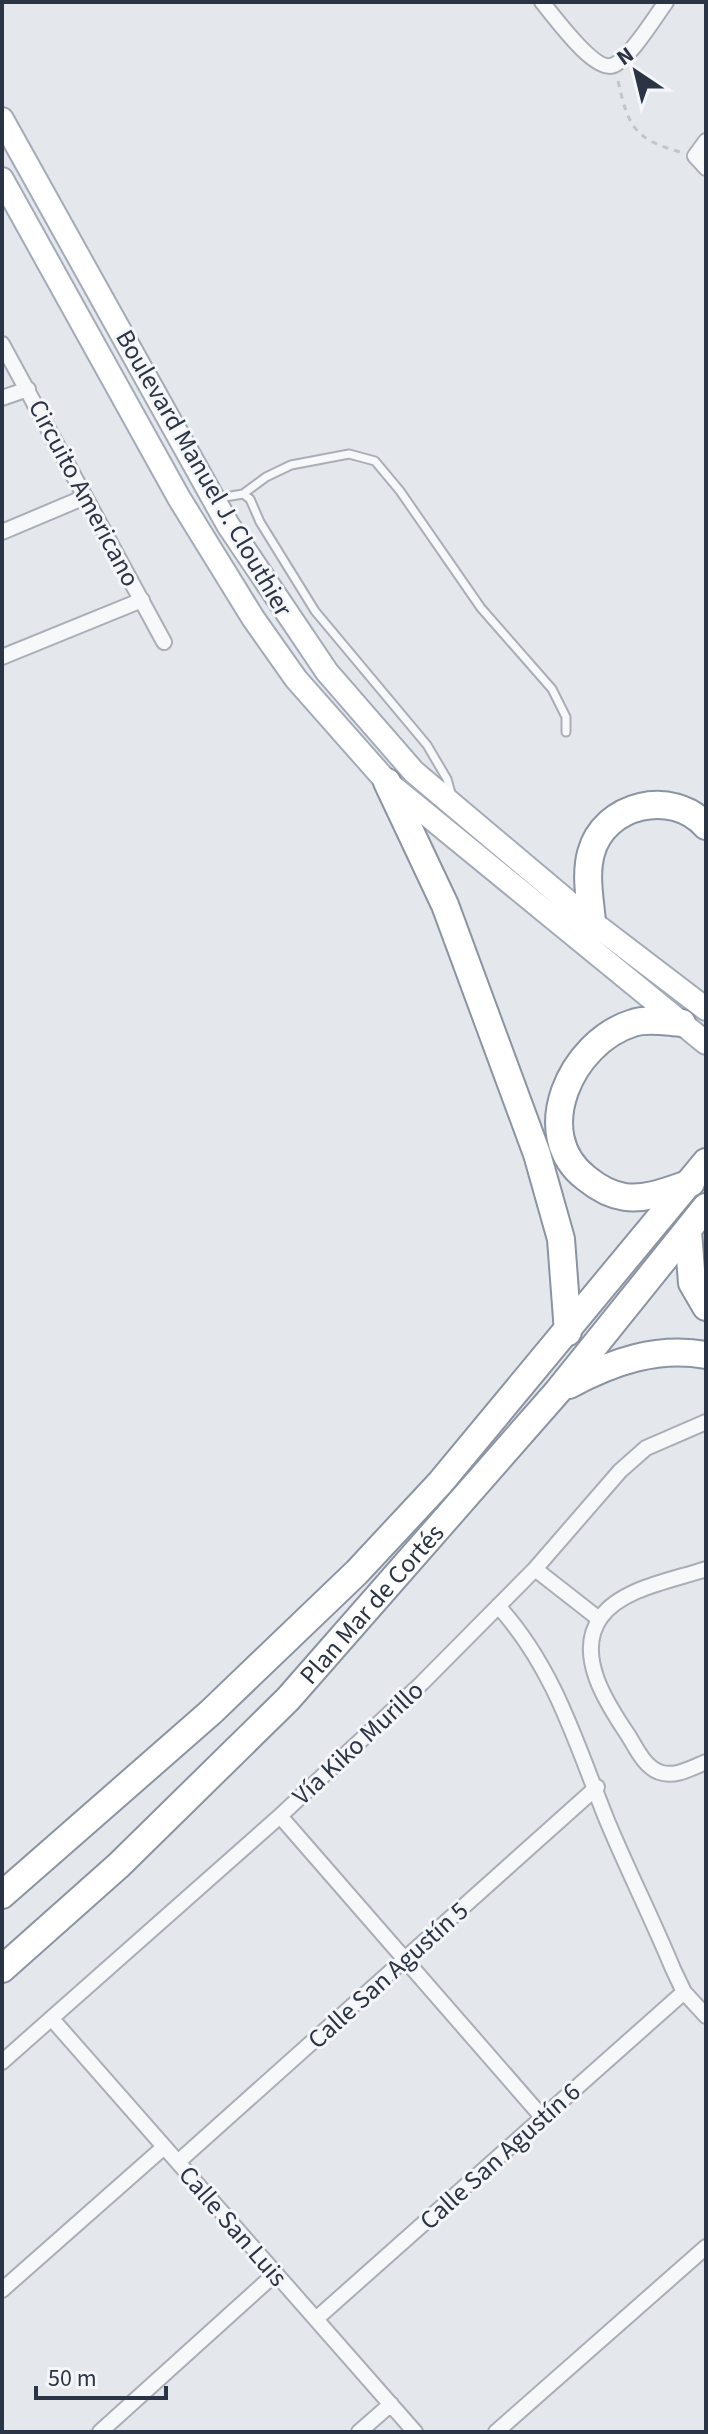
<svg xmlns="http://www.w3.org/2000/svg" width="708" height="2434" font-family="'Source Sans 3',sans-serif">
<rect width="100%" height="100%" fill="#e4e7ec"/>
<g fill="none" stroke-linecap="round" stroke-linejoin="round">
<g stroke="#a9aeb7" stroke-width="11">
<path id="lane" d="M243,494L266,477L291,465L349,454L375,461L400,491L481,608L552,689L566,717V732
M219,498L243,494L250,499L260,522L315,611L427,745L447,779L451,793"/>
</g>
<g stroke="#a9aeb7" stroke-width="18">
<path id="street" d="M542,2C554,16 595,74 614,65C630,58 655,17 666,2
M706,141L695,156L706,168
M2,344L164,642
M2,398L28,389
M2,532L85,497
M2,657L142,600
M535,1569L599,1619
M706,1569C674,1580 622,1588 601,1617C574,1654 607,1704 628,1735C636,1748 644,1766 659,1772C675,1778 691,1768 706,1762
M498,1606C554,1667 576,1743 606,1818C627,1869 652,1918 673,1969L684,1992L706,2016
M280,1816L543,2118
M52,2019L415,2432
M2,2062L280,1816L422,1683L535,1569L620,1471L646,1448L706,1422
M178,2162L597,1787
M2,2290L164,2147
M316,2319L684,1992
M100,2432L276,2273
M359,2432L391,2404
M496,2432L706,2247"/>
</g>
<g stroke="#a3abb8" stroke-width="26">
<path id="primary" d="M2,119L228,525L327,672L414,772L592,922L706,1009
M2,179L179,498L253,618L296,679L387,782L706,1043"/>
</g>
<g stroke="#8b94a3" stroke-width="30">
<g id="highway">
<path d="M387,782L445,905L537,1154L561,1239L568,1332"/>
<path d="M592,922C590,899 585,875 591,853C604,804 672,788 706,826"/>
<path d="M682,1023C666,1022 648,1018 633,1023C571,1042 529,1134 586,1178C597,1187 611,1195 625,1197C647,1200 670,1190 691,1183"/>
<path d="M688,1231L692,1283L706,1307"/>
<path d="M569,1385C612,1362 657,1346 706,1355"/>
<path d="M2,1895L211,1712L357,1572L440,1483L706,1162"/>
<path id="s1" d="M2,1969L119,1865L288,1699L558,1391L706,1207"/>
</g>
</g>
<path stroke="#c2c5cb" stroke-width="3" stroke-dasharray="6 6" stroke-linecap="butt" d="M618,81C628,125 633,139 680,152"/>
<use href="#lane" stroke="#f7f8fa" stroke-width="7"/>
<use href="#street" stroke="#f7f8fa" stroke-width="14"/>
<use href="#primary" stroke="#fff" stroke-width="22"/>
<use href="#highway" stroke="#fff" stroke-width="26"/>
</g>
<g text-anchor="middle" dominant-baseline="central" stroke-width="6" stroke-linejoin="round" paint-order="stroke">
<g font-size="26" fill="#2b3445" stroke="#f4f6f9">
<text transform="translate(204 473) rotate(60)">Boulevard Manuel J. Clouthier</text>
<text transform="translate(84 493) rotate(62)">Circuito Americano</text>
<text stroke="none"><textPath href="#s1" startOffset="520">Plan Mar de Cortés</textPath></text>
<text transform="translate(358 1743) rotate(-43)">Vía Kiko Murillo</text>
<text transform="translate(388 1975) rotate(-42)">Calle San Agustín 5</text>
<text transform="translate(500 2156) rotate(-42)">Calle San Agustín 6</text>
<text transform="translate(233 2226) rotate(49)">Calle San Luis</text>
</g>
</g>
<rect width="708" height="2434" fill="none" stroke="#2b3445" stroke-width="8"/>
<g transform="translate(636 72) rotate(325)" stroke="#f4f6f9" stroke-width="6" paint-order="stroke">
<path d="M0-6L14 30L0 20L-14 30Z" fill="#2b3445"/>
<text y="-12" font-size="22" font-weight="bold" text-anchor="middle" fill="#2b3445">N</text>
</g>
<path d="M36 2386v12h130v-12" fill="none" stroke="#2b3445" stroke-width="4"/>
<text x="48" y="2386" font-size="24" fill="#2b3445" stroke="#f4f6f9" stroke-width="6" paint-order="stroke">50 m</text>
</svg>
